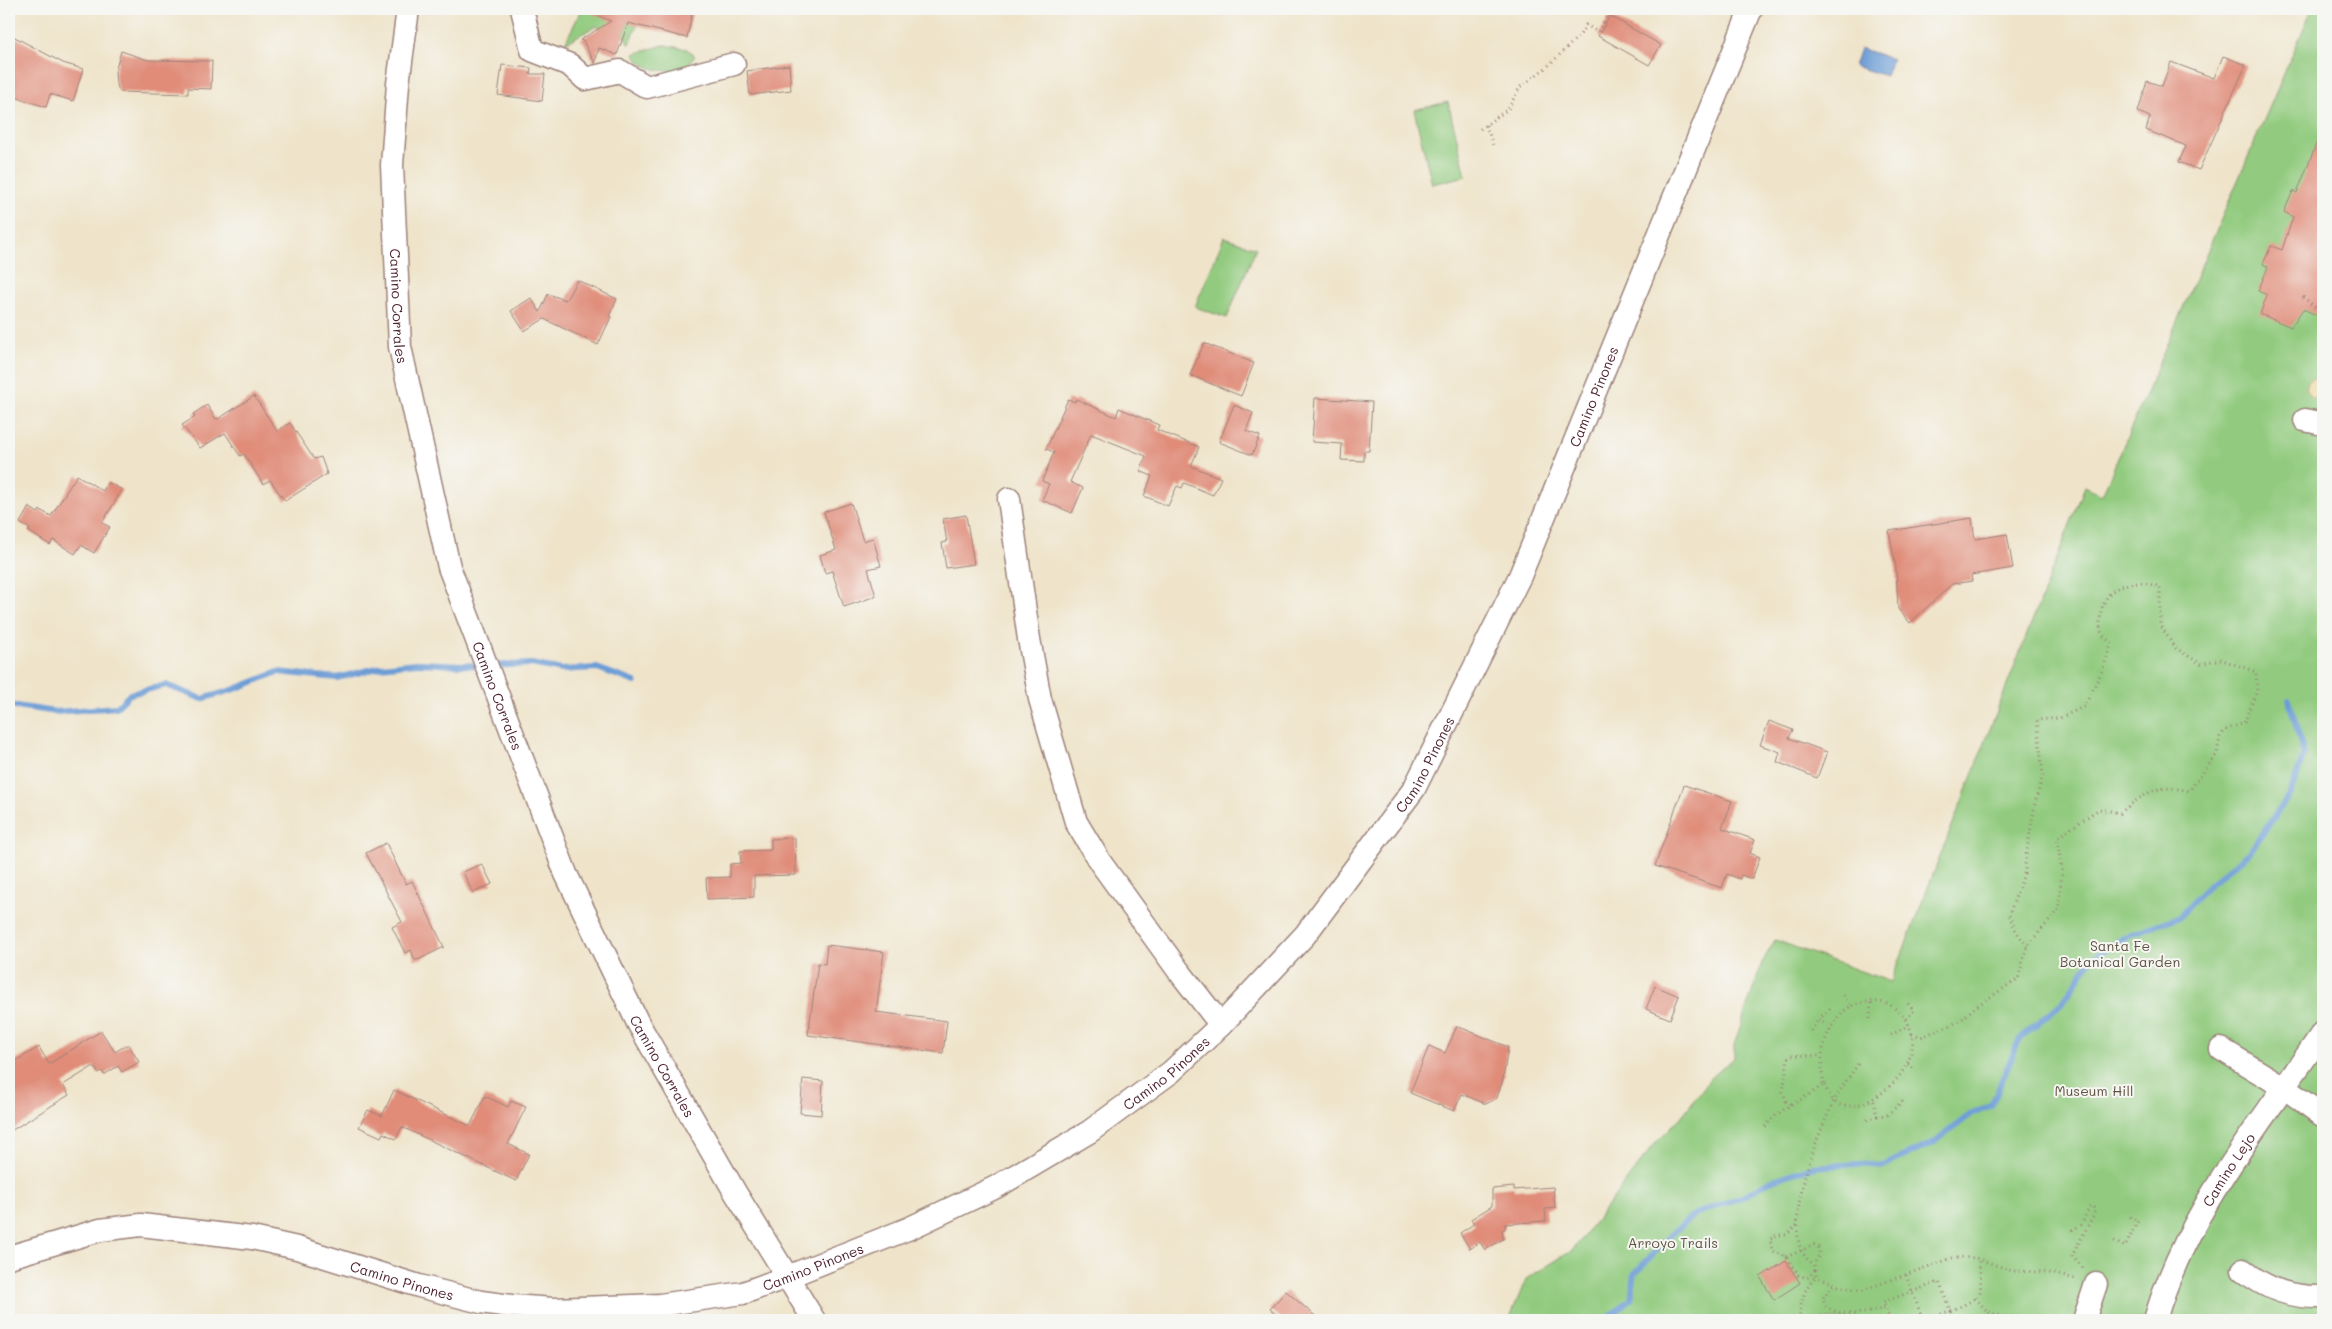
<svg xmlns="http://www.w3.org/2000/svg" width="2332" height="1329" font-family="Mali,sans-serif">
<rect width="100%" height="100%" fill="#f6f6f2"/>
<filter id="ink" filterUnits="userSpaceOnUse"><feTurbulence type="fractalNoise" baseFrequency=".02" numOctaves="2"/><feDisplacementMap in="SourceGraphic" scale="10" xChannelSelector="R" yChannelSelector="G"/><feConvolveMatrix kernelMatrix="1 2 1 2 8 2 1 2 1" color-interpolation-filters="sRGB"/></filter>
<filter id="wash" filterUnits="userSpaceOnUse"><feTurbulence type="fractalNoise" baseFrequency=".0096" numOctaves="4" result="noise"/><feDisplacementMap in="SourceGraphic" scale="20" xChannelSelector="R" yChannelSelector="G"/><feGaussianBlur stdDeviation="1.12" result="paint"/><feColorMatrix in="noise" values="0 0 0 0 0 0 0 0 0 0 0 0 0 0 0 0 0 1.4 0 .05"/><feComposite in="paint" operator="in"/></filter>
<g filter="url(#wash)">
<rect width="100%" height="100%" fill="#efe4ca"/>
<path fill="#92cb7f" stroke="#6e7555" d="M582,9H606L608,11L612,9H639L641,11L650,9L656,17H641L629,45L624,35L607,31L596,26L565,43Z
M2312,9H2323V1320H1509L1526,1279L1573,1250L1658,1140L1681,1117L1711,1078L1734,1058V1045L1762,963L1775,940L1891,982L2085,486L2102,495Z
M664,45L687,49L695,56L684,69C667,72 643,72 634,54Z
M1448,102L1466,176L1432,184L1414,110Z
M1224,237L1256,248L1227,318L1195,307Z"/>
<path fill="#eeda9e" stroke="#9c7c64" d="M2317,375L2323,376V399L2312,398L2306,389L2308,381Z"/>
<path fill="#6d9dd6" stroke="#5c5e80" d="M1860,48L1892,59L1886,76L1854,66Z"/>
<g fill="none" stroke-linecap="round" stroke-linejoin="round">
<path stroke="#6d9dd6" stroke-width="6" d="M9,705L56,712L117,707L130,694L166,685L202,699L235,689L278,672L337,678L381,667L416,663L486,666L531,664L562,670L597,668L635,682
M1606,1320L1631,1299L1635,1273L1673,1233L1695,1214L1744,1196L1770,1181L1812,1167L1858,1164L1883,1166L1933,1143L1970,1115L1991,1106L2020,1038L2063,1002L2092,958L2130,934L2179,917L2210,884L2249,853L2290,794L2304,755L2289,700"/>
</g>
<g id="blocks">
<path fill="#e08c79" d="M581,9H693L687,38L628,23L617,55L599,48L595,63L583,41L580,40L611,21Z
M1610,16L1661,45L1649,65L1598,36Z
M9,34L63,63L83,69L73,101L50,94L46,107L15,97L16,91L9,89Z
M121,51L148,60L212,61L211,89L188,88V94L120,92L116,84L115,72Z
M2223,56L2246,65L2199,170L2179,162L2186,146L2146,130L2150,117L2138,112L2147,81L2162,86L2171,62L2214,78Z
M502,65L531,68L530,74H545L542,101L498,95Z
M789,65L791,90L750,95L747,71Z
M2322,129L2323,318L2303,309L2291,327L2260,314L2267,295L2258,291L2268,267L2263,264L2271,246L2282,250L2293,217L2284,212L2293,191L2297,193Z
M577,280L617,299L609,316L611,317L598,345L544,319L524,331L511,311L531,298L540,312L548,294L566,300Z
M1204,343L1254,363L1241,396L1190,375Z
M254,396L277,431L290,423L314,459L321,457L327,474L285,501L270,480L263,484L244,454L240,456L225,433L200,448L182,425L195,417L193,414L207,405L215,418L218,419Z
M1315,398L1372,402L1369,451H1364V461L1341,460L1342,444L1312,442Z
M1068,399L1075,402L1076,399L1116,417L1119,408L1159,425L1157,430L1199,447L1191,466L1221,478L1213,495L1184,483L1182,488L1177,486L1168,506L1144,496L1152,476L1140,471L1146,456L1091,434L1070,482L1083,488L1072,513L1042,500L1049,484L1042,481L1054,452L1046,449Z
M1234,405L1253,413L1246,431L1260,436L1252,455L1219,442Z
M77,475L103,491L108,482L122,490L102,523L110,527L94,553L81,545L75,554L53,540L50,545L28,531L30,529L20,523L29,507L38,513L40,510L51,516Z
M851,503L863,541L873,538L881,566L868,569L876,596L844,607L832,571L825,573L820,555L836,550L824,512Z
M966,515L974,564L946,568L942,543L947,542L943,519Z
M1972,518L1975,539L2007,534L2013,568L1971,575L1972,581L1952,584L1910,623L1898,609L1896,568L1889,531Z
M1769,721L1793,730L1789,738L1827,752L1817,778L1777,762L1780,752L1760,745Z
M1684,785L1732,801L1722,828L1755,840L1750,853L1760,857L1752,879L1741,875L1740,879L1727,874L1722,888L1655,866Z
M795,838L796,875L754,876V897L707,899L706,878L730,877V864L741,863L740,851L771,850V839Z
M386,843L406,884L412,881L444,947L420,959L415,960L411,950L405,953L392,927L402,922L366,853Z
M482,864L492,884L473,893L463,872Z
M827,945L884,952L876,1012L947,1021L943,1053L808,1035L818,963L825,964Z
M1655,986L1679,996L1670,1019L1646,1009Z
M1457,1026L1508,1047L1503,1079L1497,1098L1486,1104L1462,1094L1454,1111L1410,1093L1429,1046L1445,1053Z
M101,1031L115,1052L128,1044L139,1062L122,1072L118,1066L104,1075L102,1071L98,1073L94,1066L63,1085L69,1095L9,1132V1065L39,1047L49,1064Z
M803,1079L823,1081L821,1115L800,1113Z
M394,1090L470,1126L485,1096L508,1107L511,1101L526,1107L508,1144L529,1154L516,1181L402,1127L396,1139L383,1133L381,1137L359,1127L368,1110L382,1116Z
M1514,1187V1190L1553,1187L1555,1208L1545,1209L1546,1221L1505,1224V1229L1502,1230L1503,1239L1485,1250L1480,1242L1470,1249L1460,1233L1474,1224L1471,1219L1492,1206V1189Z
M1786,1261L1800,1283L1774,1300L1760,1277Z
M1286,1291L1320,1320H1283L1270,1309Z"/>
</g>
</g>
<g filter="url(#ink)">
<use href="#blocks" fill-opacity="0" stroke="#9c827a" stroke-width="1"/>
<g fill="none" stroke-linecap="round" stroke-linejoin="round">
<g stroke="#9c827a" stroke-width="25">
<g id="minor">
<path id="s1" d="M408,9L398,84L392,165L400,347L449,567L566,874L638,1023L735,1192L814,1320"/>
<path d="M522,9L532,50L570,65L585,79L620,71L647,87L734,64"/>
<path d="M2305,420L2323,424"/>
<path d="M1009,499L1029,639L1040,699L1076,822L1100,862L1178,970L1221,1025"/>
<path d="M2221,1049L2285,1088L2323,1116"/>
<path id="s2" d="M9,1257L100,1230L141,1225L252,1238L297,1248L419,1286L481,1302L511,1306L554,1309L660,1305L743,1293L787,1277L910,1228L996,1187L1089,1132L1171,1072L1221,1025L1305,935L1414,789L1520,576L1751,9"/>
<path d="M2243,1270C2267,1290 2292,1298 2323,1297"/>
<path d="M2084,1320L2096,1284"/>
<path id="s3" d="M2155,1320C2186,1212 2261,1123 2323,1032"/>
</g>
</g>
<path stroke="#9c827a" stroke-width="3" stroke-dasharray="1 4" stroke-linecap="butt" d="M1653,9L1659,12L1671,9
M1486,125L1494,148
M1480,129L1508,109L1520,87L1548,66L1580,35L1586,25L1598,32L1611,9
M2303,297L2323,314
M1830,1009L1819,1019L1831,1029
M1870,1019L1871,1002
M1906,1019L1914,1011L1906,1001
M1811,1031L1819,1019
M1912,1034L1921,1037L1960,1021L1975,1007L2018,979L2027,946L2058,911L2062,871L2057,838L2099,809L2120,813C2145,793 2157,783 2189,791L2217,754L2220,737L2225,730L2244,723L2257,691L2256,672L2220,659L2201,664L2174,647L2160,624V587C2136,579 2107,582 2101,612C2100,617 2099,627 2101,631C2102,636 2108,640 2111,643C2107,665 2094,685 2085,706L2060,718L2037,720L2043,775L2035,803L2025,861V871L2009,915L2016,931L2027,946
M1891,1035L1909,1025
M1858,1064C1850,1076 1840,1089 1833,1103C1818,1134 1773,1243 1814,1264L1816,1276L1841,1287L1863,1290L1955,1257L1976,1258L2012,1271L2045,1272L2076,1279
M1908,1064L1914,1069
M1824,1084C1818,1055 1824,1024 1851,1006L1842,993
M1791,1104L1786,1101L1783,1092L1788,1058L1792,1055L1821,1056
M1877,1116L1887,1115L1903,1101
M1867,1120L1877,1116L1873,1098
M1765,1127C1781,1106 1805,1100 1824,1084C1826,1089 1830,1097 1834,1101C1860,1125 1944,1058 1900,1013C1886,998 1869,1000 1851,1006
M1797,1225L1786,1235H1777L1770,1239C1772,1256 1775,1250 1786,1257C1790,1261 1795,1270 1798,1275L1807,1278L1815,1270
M2072,1230L2081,1225L2090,1206H2092L2095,1209L2093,1216L2072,1256L2083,1268
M2114,1241L2125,1247L2138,1221L2126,1215
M1786,1257L1814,1245L1819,1248V1255L1814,1264
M1906,1275L1923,1320
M1833,1285L1823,1298L1825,1306C1843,1318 1864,1314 1885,1308
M1975,1298L1988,1312L2009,1318L2014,1316H2018L2019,1320
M1799,1320C1801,1303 1803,1289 1816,1276
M1890,1320L1883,1302L1939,1282L1954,1320
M1922,1320C1934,1316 1978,1304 1980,1291C1982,1281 1979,1269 1979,1259"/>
<use href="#minor" stroke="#fff" stroke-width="22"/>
</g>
</g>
<g text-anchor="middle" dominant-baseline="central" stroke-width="4" stroke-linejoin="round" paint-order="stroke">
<g font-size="14" fill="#4a1f2b" stroke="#f6f6f2">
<text stroke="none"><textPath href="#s1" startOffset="298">Camino Corrales</textPath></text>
<text stroke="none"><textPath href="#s2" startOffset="2039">Camino Pinones</textPath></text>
<text stroke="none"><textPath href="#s1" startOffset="702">Camino Corrales</textPath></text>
<text stroke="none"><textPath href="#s2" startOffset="1634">Camino Pinones</textPath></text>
<text stroke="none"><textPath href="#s1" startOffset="1108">Camino Corrales</textPath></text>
<text stroke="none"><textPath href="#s2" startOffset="1229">Camino Pinones</textPath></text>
<text stroke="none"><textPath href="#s3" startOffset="168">Camino Lejo</textPath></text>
<text stroke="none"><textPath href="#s2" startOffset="824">Camino Pinones</textPath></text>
<text stroke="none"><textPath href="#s2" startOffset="404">Camino Pinones</textPath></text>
</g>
<g font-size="14" fill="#605344" stroke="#f6f6f2">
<text x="2120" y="945">Santa Fe<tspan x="2120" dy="16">Botanical Garden</tspan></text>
<text x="2094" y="1090">Museum Hill</text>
<text x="1673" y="1242">Arroyo Trails</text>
</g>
</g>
<rect width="2332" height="1329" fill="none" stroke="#f6f6f2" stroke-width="30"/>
</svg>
